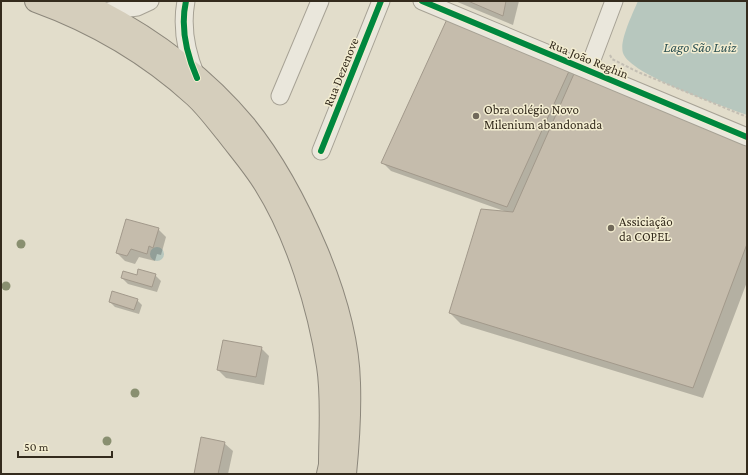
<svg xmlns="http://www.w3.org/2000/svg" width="748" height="475" font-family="'Crimson Pro',serif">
<rect width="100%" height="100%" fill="#e2ddcb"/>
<path fill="#b7c7be" d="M638,1H747V115C723,106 630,75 623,53C619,41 633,13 638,1Z
M150 254a7 7 0 1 1 14 0a7 7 0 1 1-14 0Z"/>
<path fill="#0003" d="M455,1H519L513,25Z
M569,70L574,75L747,141V282L703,398L461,324L450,313L507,212L391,171L383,163Z
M158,229L166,237L161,255L157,254L155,261L139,257L135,264L125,261L117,253Z
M155,275L161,281L157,292L128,284L122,278Z
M137,300L142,305L139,314L115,307L110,302Z
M261,348L269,356L264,385L226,378L218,370Z
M224,443L233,451L228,474H195Z"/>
<path fill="#c5bcac" stroke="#a2998b" d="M468,1H506L503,16Z
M448,17L570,69L507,207L381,163Z
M577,67L747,140V244L693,388L449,313L481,209L513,212Z
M126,219L159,228L153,248L149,246L147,254L131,249L127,256L116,253Z
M138,269L156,274L152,287L121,278L123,271L137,275Z
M112,291L138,299L134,310L109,302Z
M223,340L262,347L256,377L217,370Z
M201,437L225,442L218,474H194Z"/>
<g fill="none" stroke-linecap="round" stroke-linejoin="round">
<g stroke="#a7a295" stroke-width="19">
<path id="minor" d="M186,1C181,28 186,52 196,76
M422,1L747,137
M101,12L137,7L150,1
M588,70L614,1
M280,96L320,1
M321,151L381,1"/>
</g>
<g stroke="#8c877b" stroke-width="24">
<path id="highway" d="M36,1C94,22 150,55 195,96C207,107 217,121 227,133C240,150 254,166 265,184C297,235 319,307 328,366C333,398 330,432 330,465L328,474
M79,1C141,31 200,72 245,126C275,163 298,207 317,252C334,293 348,338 349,383C350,413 348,444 345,474"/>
</g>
<path stroke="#c3beb3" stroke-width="2" stroke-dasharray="3 2" stroke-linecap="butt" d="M610,55L612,59L638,72L747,117"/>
<use href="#minor" stroke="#eae7dc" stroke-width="17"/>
<use href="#highway" stroke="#d5cebc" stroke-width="22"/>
<g stroke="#f3edd1" stroke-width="8">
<path id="cycleway" d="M186,1C180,28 186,53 197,78
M422,1L747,137
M321,151L381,1"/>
</g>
<use href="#cycleway" stroke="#00873e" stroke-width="6"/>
</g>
<g fill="#898f70">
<circle cx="21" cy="244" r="4.5"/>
<circle cx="6" cy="286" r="4.5"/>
<circle cx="135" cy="393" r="4.5"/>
<circle cx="107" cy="441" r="4.5"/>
</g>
<g fill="#71695a" stroke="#f3edd1" stroke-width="1.5">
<circle cx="476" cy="116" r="4"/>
<circle cx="611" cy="228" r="4"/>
</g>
<g text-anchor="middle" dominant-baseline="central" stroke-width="3" stroke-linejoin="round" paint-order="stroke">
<g font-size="13" fill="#342b1d" stroke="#f3edd1">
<text transform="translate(589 59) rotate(22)">Rua João Reghin</text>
<text transform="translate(341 72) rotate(-68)">Rua Dezenove</text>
</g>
<g font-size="13" fill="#342b1d" stroke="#f3edd1" text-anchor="start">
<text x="484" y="109">Obra colégio Novo<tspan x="484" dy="15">Milenium abandonada</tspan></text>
<text x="619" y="221">Assiciação<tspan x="619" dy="15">da COPEL</tspan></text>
</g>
<g font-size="14" font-style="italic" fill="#2d5254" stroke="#f3edd1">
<text x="700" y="47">Lago São Luiz</text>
</g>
</g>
<rect width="748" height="475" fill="none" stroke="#342b1d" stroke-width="4"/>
<path d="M18 451v6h94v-6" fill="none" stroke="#342b1d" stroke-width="2"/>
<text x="24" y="451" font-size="12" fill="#342b1d" stroke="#f3edd1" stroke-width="3" paint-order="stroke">50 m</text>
</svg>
